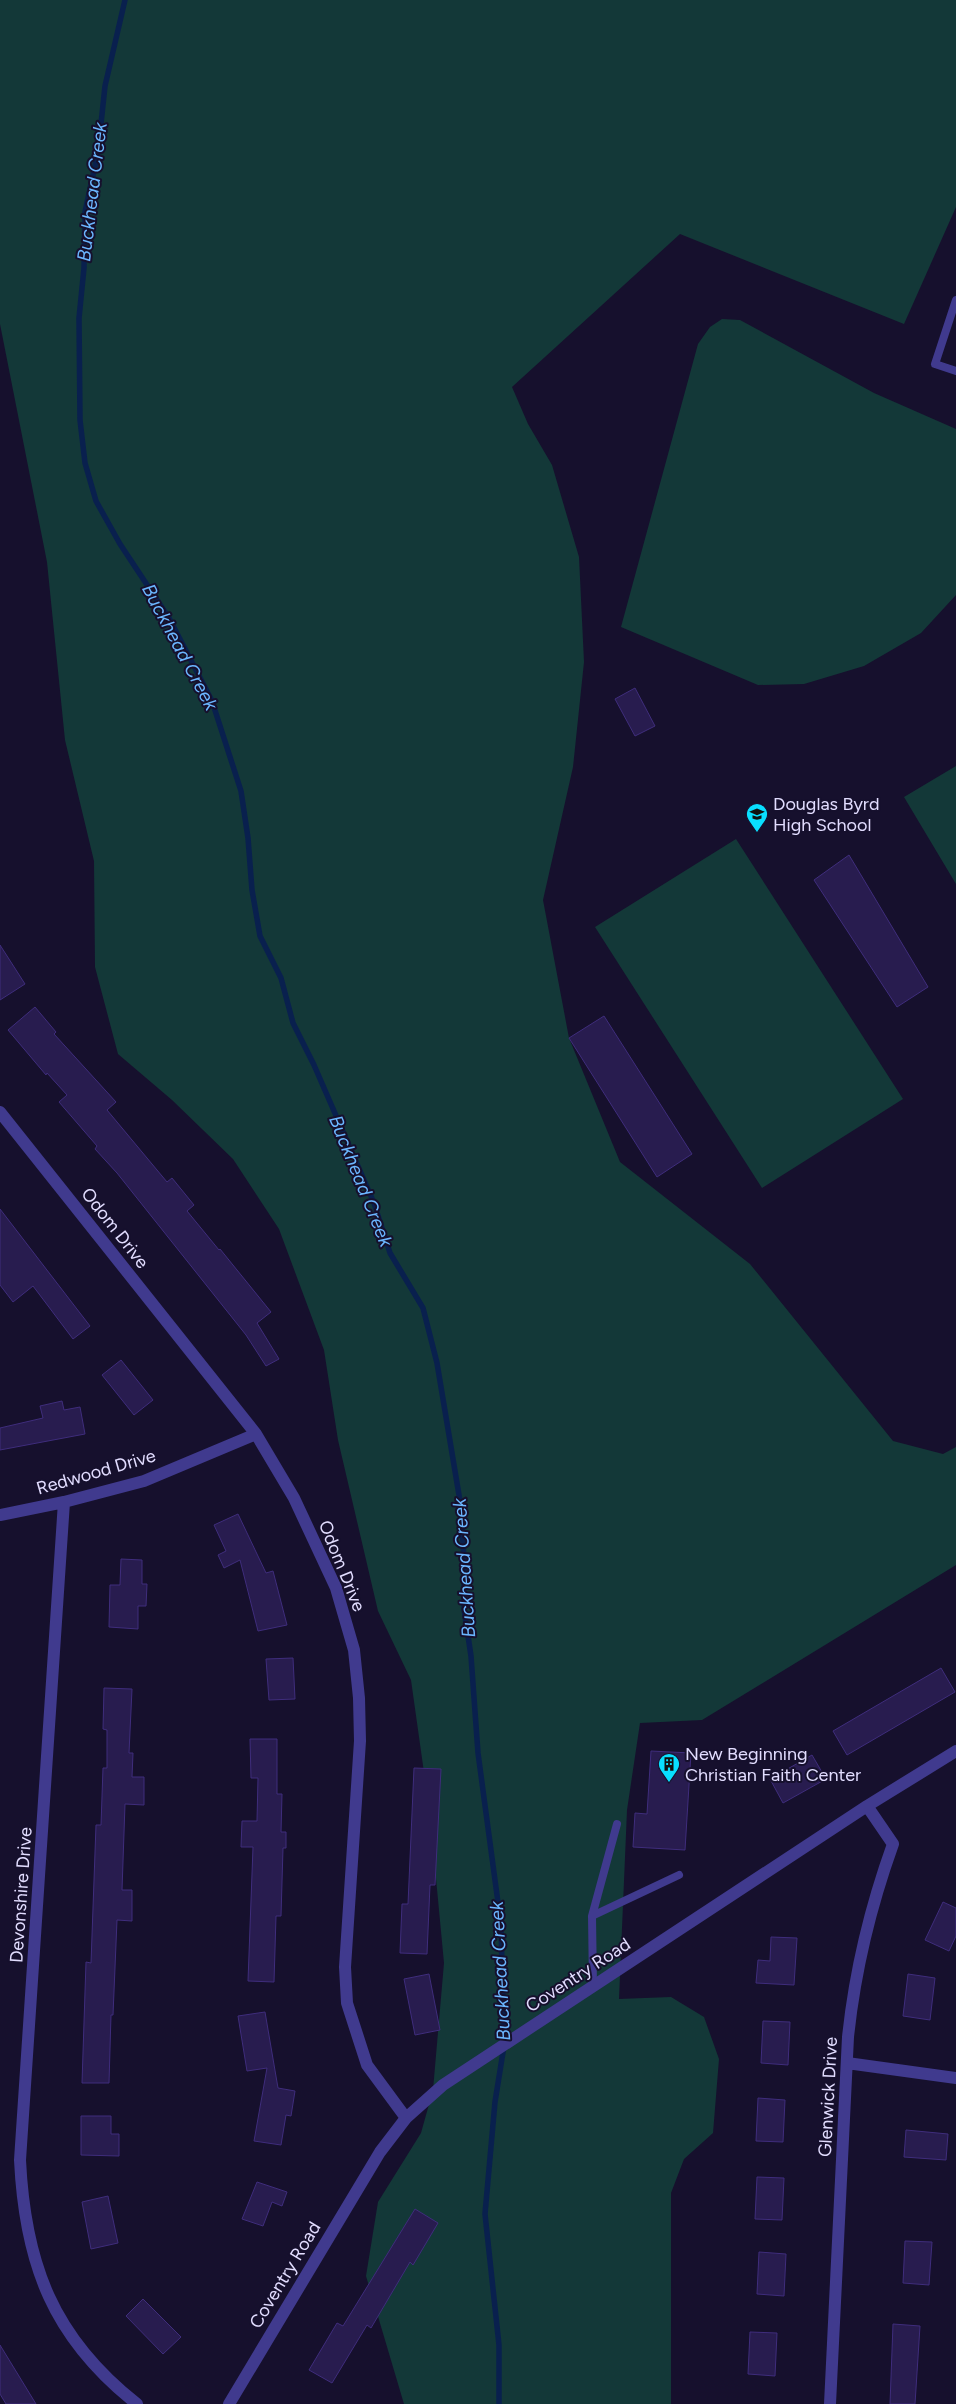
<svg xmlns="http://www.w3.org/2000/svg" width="956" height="2404" font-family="Figtree,sans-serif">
<rect width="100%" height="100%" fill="#16102d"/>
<path fill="#133838" d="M0,0H956V207L904,324L680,234L512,387L528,424L552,465L579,557L584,662L573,767L543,900L569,1038L620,1162L750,1264L893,1441L943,1454L956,1447V1565L702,1720L640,1723L627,1810L619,1999L671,1997L704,2017L719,2059L713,2133L684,2159L671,2193V2404H404L366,2276L378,2202L421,2133L433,2090L444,1963L430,1815L411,1680L378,1611L338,1440L324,1350L279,1229L233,1159L172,1100L118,1054L95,967L94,861L65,740L47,562L0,324Z
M722,319L740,320L874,393L956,429V595L921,633L864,666L804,684L758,685L621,627L698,344L710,327Z
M956,766V884L904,797Z
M736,839L903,1099L762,1188L595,927Z"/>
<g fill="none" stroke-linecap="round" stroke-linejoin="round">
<path stroke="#09204e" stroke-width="5.5" d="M125,0L105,86L98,152L85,212L84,268L79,318L80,420L85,463L96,501L120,544L169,618L212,701L241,791L248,838L252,890L260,936L281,978L293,1023L314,1065L374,1203L390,1253L423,1308L437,1363L461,1507L464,1561V1609L471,1656L478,1753L501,1925L504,2046L495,2102L485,2214L499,2345V2404"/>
</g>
<path fill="#281c4f" stroke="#3f2d7c" d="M635,688L655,726L635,736L615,699Z
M849,855L928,987L897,1007L814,880Z
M0,945L25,984L0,1000Z
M35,1007L56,1032L54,1034L116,1102L107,1110L167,1182L172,1178L194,1205L187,1211L219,1250L220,1249L271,1312L257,1323L279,1359L266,1366L246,1335L117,1173L95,1149L97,1146L59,1102L67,1095L47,1073L46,1075L8,1030Z
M604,1016L692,1154L657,1177L569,1038Z
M0,1209L90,1326L73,1339L33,1286L13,1302L0,1285Z
M121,1360L153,1400L134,1415L102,1375Z
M62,1401L64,1410L80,1407L85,1434L0,1450V1428L43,1418L40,1406Z
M238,1514L266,1573L273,1571L287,1625L258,1631L240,1560L224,1568L218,1555L226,1551L214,1525Z
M121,1559L142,1560V1584H147L146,1606H138V1629L109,1627L110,1585H120Z
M293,1658L295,1699L269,1700L266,1659Z
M941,1668L955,1692L847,1755L833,1731Z
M104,1688L132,1689L129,1753H133L132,1777H144V1805L125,1804L122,1890H132V1921L117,1920L113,2015H111L109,2083H82L86,1962L91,1963L96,1825H101L103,1768H107V1730L103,1729Z
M250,1739H277V1794H282L281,1832H286V1848H283L281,1916H276L274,1982L248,1981L253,1847H241L242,1821H257L258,1778H251Z
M651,1751L691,1753L685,1850L633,1847L635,1813L647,1814Z
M812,1755L826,1779L783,1803L770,1779Z
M414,1768L441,1769L435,1885H430L427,1954L400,1953L402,1904H408Z
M943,1902L956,1908V1936L949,1951L925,1940Z
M771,1937L797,1938L794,1985L756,1983L758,1960L770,1961Z
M429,1974L440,2030L415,2035L404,1979Z
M908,1974L935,1978L930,2020L903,2016Z
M265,2012L278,2088L295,2091L291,2116L286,2115L281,2145L254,2141L267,2068L247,2071L238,2016Z
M763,2021L790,2022L788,2065L761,2063Z
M758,2098L785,2100L783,2142L756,2141Z
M81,2116H111V2134H119V2156L81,2155Z
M906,2130L948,2134L946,2160L904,2157Z
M757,2177L784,2178L782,2220L755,2219Z
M257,2182L287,2192L282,2206L272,2202L263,2226L242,2219Z
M108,2196L118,2243L91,2249L82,2202Z
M415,2209L438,2223L413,2265L410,2262L371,2328L367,2325L332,2383L309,2370L337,2323L343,2326Z
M905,2241L932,2242L929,2285L903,2283Z
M759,2252L786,2254L784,2296L757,2294Z
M143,2299L181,2337L163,2354L126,2316Z
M893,2324L920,2326L915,2404H890Z
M750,2332L777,2333L775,2376L748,2374Z
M0,2345L36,2404H6L0,2394Z"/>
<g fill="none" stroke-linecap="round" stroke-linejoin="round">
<path stroke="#403a8e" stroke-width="8" d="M956,300L935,364L956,371
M592,1916L617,1824
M593,1986L592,1916L679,1875"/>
<path stroke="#403a8e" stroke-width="12" d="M0,1112L256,1434L294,1498L336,1588L354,1650L359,1698L360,1741L345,1967L347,2003L367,2065L406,2118
M64,1502L20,2160C25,2264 53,2338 137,2404
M0,1515L64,1502L144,1481L256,1434
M847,2063L956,2078
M229,2404L380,2152L406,2118L443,2085L867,1806L956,1751
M830,2404L848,2037C855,1970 870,1908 893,1844L867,1806"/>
</g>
<defs>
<g id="school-pin" transform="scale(1.125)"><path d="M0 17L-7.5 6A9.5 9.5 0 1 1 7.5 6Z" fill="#09dfff" stroke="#16102d"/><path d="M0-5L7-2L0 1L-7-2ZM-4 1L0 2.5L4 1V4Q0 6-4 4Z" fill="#111"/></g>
<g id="building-pin" transform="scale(1.125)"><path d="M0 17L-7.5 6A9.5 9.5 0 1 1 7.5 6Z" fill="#09dfff" stroke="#16102d"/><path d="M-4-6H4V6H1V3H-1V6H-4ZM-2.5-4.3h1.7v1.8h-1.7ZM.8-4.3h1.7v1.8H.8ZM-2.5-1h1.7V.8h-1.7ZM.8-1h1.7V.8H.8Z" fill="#111"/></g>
</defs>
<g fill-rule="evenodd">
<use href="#school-pin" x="757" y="814"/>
<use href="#building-pin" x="669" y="1764"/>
</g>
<g text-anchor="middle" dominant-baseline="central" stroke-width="4" stroke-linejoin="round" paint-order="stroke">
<g font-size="18" fill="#e2ddff" stroke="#16102d" text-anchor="start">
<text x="773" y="804">Douglas Byrd<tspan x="773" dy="21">High School</tspan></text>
<text x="685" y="1754">New Beginning<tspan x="685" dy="21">Christian Faith Center</tspan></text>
</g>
<g font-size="18" fill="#e2ddff" stroke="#16102d">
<text transform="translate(115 1228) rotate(52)">Odom Drive</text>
<text transform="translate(96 1472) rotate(-16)">Redwood Drive</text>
<text transform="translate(342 1566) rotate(68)">Odom Drive</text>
<text transform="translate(21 1895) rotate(-86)">Devonshire Drive</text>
<text transform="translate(578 1975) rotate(-33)">Coventry Road</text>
<text transform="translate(828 2097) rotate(-87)">Glenwick Drive</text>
<text transform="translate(285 2275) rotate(-59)">Coventry Road</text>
</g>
<g font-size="19" font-style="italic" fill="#6bb6ff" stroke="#16102d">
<text transform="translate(92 192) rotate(-83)">Buckhead Creek</text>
<text transform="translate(180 647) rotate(62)">Buckhead Creek</text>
<text transform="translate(361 1181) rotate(68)">Buckhead Creek</text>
<text transform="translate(464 1568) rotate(-94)">Buckhead Creek</text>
<text transform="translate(500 1971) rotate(-93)">Buckhead Creek</text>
</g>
</g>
</svg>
